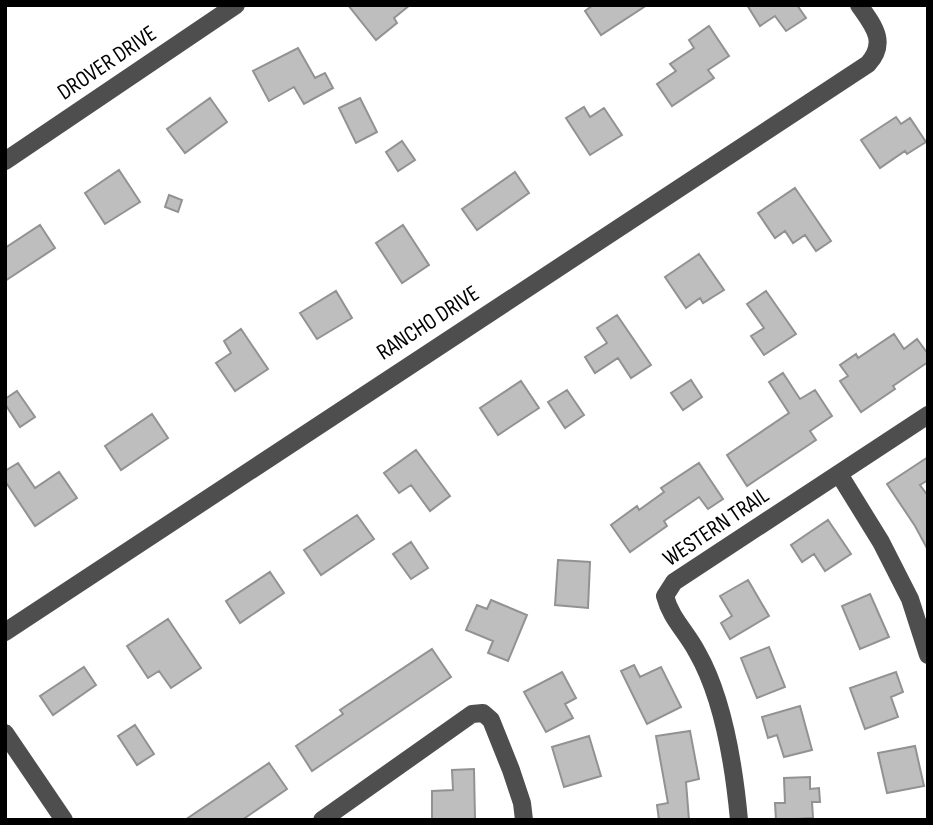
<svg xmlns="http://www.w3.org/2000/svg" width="933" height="825" font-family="'Sofia Sans Condensed',sans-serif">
<rect width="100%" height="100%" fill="#fff"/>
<path fill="#bebebe" stroke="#929292" stroke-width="2" d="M348,5H410L394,18L397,23L376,40Z
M593,5H647L601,35L585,11Z
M747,5H797L806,18L786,31L775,16L760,26Z
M709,26L729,56L708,70L714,78L672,106L657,84L676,71L670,64L694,48L689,40Z
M298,48L315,78L325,73L333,88L304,104L294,87L269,101L253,71Z
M210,98L227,122L185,153L167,129Z
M360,98L377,132L356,143L339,108Z
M584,107L590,117L604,108L622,135L590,155L566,118Z
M896,117L901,124L910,118L926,142L907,154L905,151L880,168L861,140Z
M402,141L415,160L398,171L386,152Z
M119,170L140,202L105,224L85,193Z
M515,172L529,193L477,230L462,209Z
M795,188L831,241L816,251L805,235L793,243L785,231L775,238L758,213Z
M169,195L182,200L178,212L165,207Z
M40,225L55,248L5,281V248Z
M403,225L429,265L402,283L376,243Z
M699,254L724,290L703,303L700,298L686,308L665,277Z
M336,291L352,318L317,339L300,313Z
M766,291L796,334L764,355L751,336L764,328L747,304Z
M617,315L651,365L631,378L618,358L595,373L585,357L607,343L597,328Z
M241,329L268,369L235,391L216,363L231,353L224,341Z
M894,334L904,349L917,339L928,354V362L893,386L895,389L861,412L840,381L848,376L840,365L856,354L858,358Z
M783,373L800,399L815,390L832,416L810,431L816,440L747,486L727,455L789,413L769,382Z
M691,380L702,397L683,410L671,393Z
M521,381L539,408L498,435L480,408Z
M567,390L584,415L565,428L548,402Z
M17,391L35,417L20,427L5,404V399Z
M152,414L168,438L121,470L105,446Z
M416,450L450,496L430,511L411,485L399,493L384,473Z
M928,457V480L920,485L928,496V550L915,526L887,484Z
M18,463L35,488L59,472L77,498L35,526L5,481V471Z
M699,463L723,499L708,509L699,497L664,521L667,526L630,552L611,525L637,506L639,510L664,492L661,488Z
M357,515L374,539L321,575L304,550Z
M828,520L851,554L825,571L814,554L802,562L791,545Z
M411,542L428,568L411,579L393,554Z
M558,560L590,562L588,608L555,605Z
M270,572L284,593L240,623L226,601Z
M748,580L769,616L730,639L721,623L732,616L720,596Z
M870,594L889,637L860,649L842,606Z
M491,600L527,615L508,661L488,653L493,641L466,630L477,605L487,609Z
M168,619L201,668L171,688L159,671L148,678L127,646Z
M769,647L785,687L757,698L741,658Z
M432,649L451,677L312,771L296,746L343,714L340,710Z
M634,665L640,677L661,667L681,707L647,724L621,671Z
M84,667L96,685L53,715L40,696Z
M562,672L576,698L565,704L573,718L546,732L524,692Z
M896,672L903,692L891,697L898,717L865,729L850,688Z
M800,706L812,750L784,757L777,735L768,738L762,717Z
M135,725L154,754L137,765L118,736Z
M690,731L699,779L686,782L689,820H659L657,805L668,803L656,736Z
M589,736L601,776L564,787L552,747Z
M915,746L924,786L887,793L878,753Z
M269,763L287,789L242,820H185Z
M474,769L475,819H432V791L453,790L452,770Z
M810,777V789L819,788L820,802H812L813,818L776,820L775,803H785L784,778Z"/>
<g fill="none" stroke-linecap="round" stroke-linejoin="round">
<path stroke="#4e4e4e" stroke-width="18" d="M5,161L236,5
M839,474L881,542L910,599L928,655
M5,632L868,64C888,42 873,25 859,5
M5,733L64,820
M322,820L472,714L483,713L491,720L511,770L522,803L524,820
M739,820C734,766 724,699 697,652C686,631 671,619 665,596L674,582L928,415"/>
</g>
<g text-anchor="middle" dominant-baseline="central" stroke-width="6" stroke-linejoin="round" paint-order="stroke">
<g font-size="23" fill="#000" stroke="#fff">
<text transform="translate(107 63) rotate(-34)">DROVER DRIVE</text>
<text transform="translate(428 323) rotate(-33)">RANCHO DRIVE</text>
<text transform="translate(716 527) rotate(-34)">WESTERN TRAIL</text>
</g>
</g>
<rect width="933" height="825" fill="none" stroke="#000000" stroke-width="14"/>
</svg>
